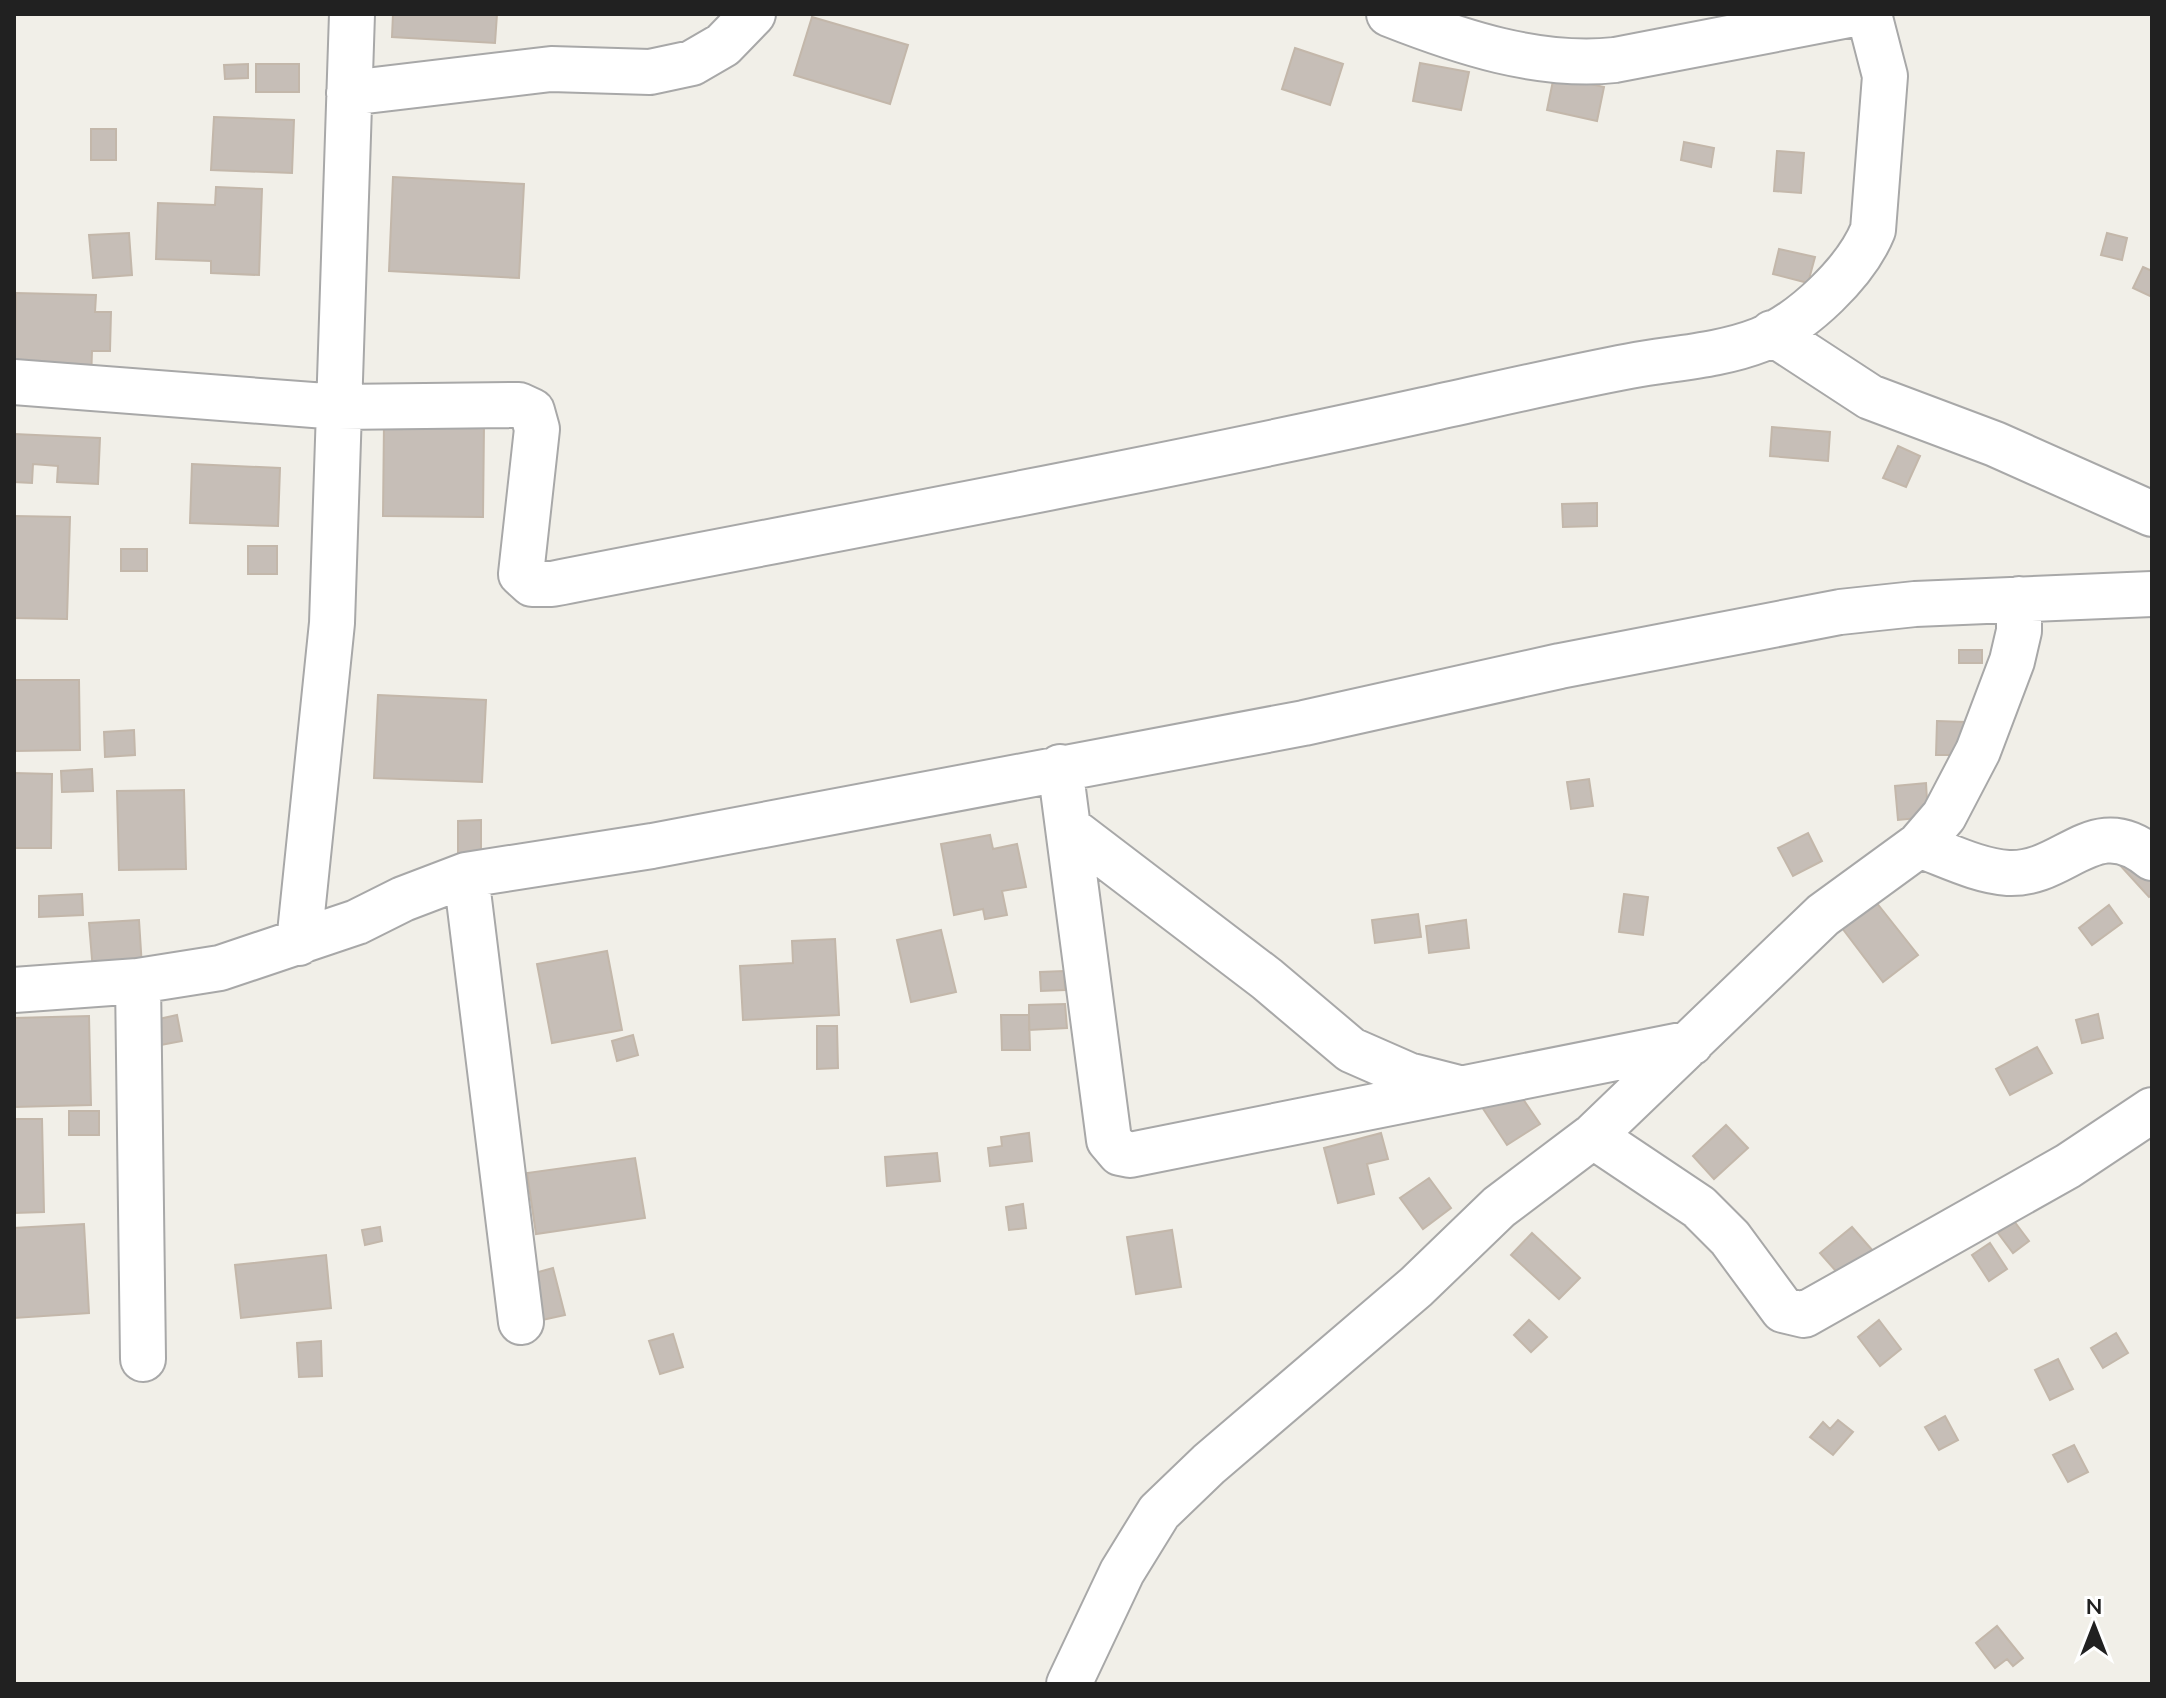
<svg xmlns="http://www.w3.org/2000/svg" width="2166" height="1698" font-family="Mulish,sans-serif">
<rect width="100%" height="100%" fill="#f1efe8"/>
<path fill="#c6beb7" stroke="#c3b7aa" stroke-width="2" d="M393,14H497L495,43L392,37Z
M812,17L908,45L890,104L794,75Z
M1295,48L1343,64L1330,105L1282,89Z
M1420,63L1469,72L1461,110L1413,101Z
M248,64V78L225,79L224,65Z
M256,64H299V92H256Z
M1554,76L1604,87L1597,121L1547,110Z
M214,117L294,120L292,173L211,170Z
M91,129H116V160H91Z
M1684,142L1714,148L1711,167L1681,160Z
M1777,151L1804,153L1801,193L1774,191Z
M393,177L524,184L519,278L389,271Z
M216,187L262,189L259,275L211,273V261L156,259L158,203L215,205Z
M129,233L132,275L93,278L89,235Z
M2107,233L2127,238L2122,260L2101,255Z
M1779,249L1815,257L1808,283L1773,274Z
M2143,267L2152,271V297L2133,288Z
M16,293L96,295L95,312H111L110,351H92L91,381L14,379Z
M384,423L484,424L483,517L383,516Z
M1772,427L1830,432L1828,461L1770,456Z
M14,434L100,438L98,484L57,482L58,466L33,464L32,483L14,482Z
M1898,446L1920,456L1906,487L1883,478Z
M192,464L280,468L278,526L190,523Z
M1597,503V526L1563,527L1562,504Z
M14,516L70,517L67,619L14,618Z
M248,546H277V574H248Z
M121,549H147V571H121Z
M1959,650H1982V663H1959Z
M14,680H79L80,750L14,751Z
M378,695L486,700L482,782L374,778Z
M1937,721L1966,722L1965,755H1936Z
M134,730L135,755L105,757L104,732Z
M92,769L93,791L62,792L61,771Z
M14,773L52,774L51,848H14Z
M1589,779L1593,806L1571,809L1567,782Z
M1926,783L1928,817L1898,820L1895,786Z
M184,790L186,869L119,870L117,791Z
M481,820V854L458,855V821Z
M1808,833L1822,861L1793,876L1778,848Z
M990,835L993,849L1017,844L1026,887L1002,891L1007,915L985,919L983,909L954,915L941,844Z
M2118,863L2152,869V895L2149,897Z
M82,894L83,915L39,917V896Z
M1624,894L1648,897L1643,935L1619,932Z
M1876,902L1918,955L1883,982L1842,928Z
M2109,905L2122,923L2092,945L2079,928Z
M1418,914L1421,937L1375,943L1372,920Z
M139,920L142,967L93,971L89,923Z
M1466,920L1469,948L1429,953L1426,926Z
M941,930L956,992L911,1002L897,940Z
M835,939L839,1015L743,1020L740,966L793,963L792,941Z
M607,951L622,1030L552,1043L537,964Z
M1064,971L1065,990L1041,991L1040,972Z
M1065,1004L1067,1028L1029,1030V1005Z
M2098,1014L2103,1038L2082,1043L2076,1020Z
M177,1015L182,1041L150,1047L145,1022Z
M1001,1015H1029L1030,1050H1002Z
M89,1016L91,1105L14,1107V1018Z
M817,1026H837L838,1068L817,1069Z
M633,1035L638,1055L617,1061L612,1041Z
M2037,1047L2052,1073L2010,1095L1996,1069Z
M1512,1083L1540,1124L1507,1145L1480,1104Z
M69,1111H99V1135H69Z
M14,1119H42L44,1212L14,1213Z
M1726,1125L1748,1148L1714,1179L1693,1156Z
M1029,1133L1032,1161L990,1166L988,1148L1002,1146L1001,1137Z
M1381,1133L1388,1159L1367,1164L1374,1194L1338,1203L1324,1148Z
M937,1153L940,1181L887,1186L885,1157Z
M635,1158L645,1218L536,1234L527,1173Z
M1429,1178L1451,1208L1423,1229L1400,1198Z
M1023,1204L1026,1228L1009,1230L1006,1207Z
M2014,1221L2029,1241L2013,1253L1998,1233Z
M84,1224L89,1313L14,1318V1228Z
M380,1227L382,1241L365,1245L362,1230Z
M1852,1227L1873,1251L1842,1278L1820,1253Z
M1172,1230L1181,1287L1136,1294L1127,1237Z
M1532,1233L1580,1278L1559,1299L1511,1255Z
M1990,1243L2007,1269L1989,1281L1972,1255Z
M326,1255L331,1308L241,1318L235,1265Z
M553,1268L565,1315L542,1320L531,1274Z
M1529,1320L1547,1337L1531,1352L1514,1335Z
M1879,1320L1901,1349L1880,1366L1858,1337Z
M2116,1333L2128,1353L2103,1368L2091,1348Z
M673,1334L683,1367L660,1374L649,1341Z
M321,1341L322,1376L299,1377L297,1343Z
M2058,1359L2073,1389L2050,1400L2035,1370Z
M1945,1416L1958,1440L1939,1450L1925,1427Z
M1838,1420L1853,1432L1833,1455L1810,1437L1823,1422L1830,1429Z
M2074,1445L2088,1472L2068,1482L2053,1455Z
M1997,1626L2023,1658L2013,1666L2007,1659L1995,1668L1976,1643Z"/>
<g fill="none" stroke-linecap="round" stroke-linejoin="round">
<g stroke="#a8a8a8" stroke-width="48">
<path id="street" d="M1389,14C1460,42 1538,68 1615,60L1854,14
M349,93L551,69L650,72L692,63L723,45L753,14
M1772,333L1870,397L1995,444L2152,514
M14,382L339,407L519,405L532,411L537,429L521,574L532,584H552C843,527 1135,474 1424,410C1493,395 1561,379 1630,366C1673,358 1719,356 1760,340C1803,323 1856,272 1873,230L1885,76L1869,14
M1060,767L1109,1140L1120,1153L1130,1155L1691,1043
M1069,828L1267,979L1351,1050L1408,1075L1455,1087
M1919,845C1947,855 1978,871 2008,873C2066,876 2094,810 2152,858
M466,875L521,1322
M299,943L332,623L352,14
M138,981L143,1359
M14,990L138,981L220,968L357,922L403,899L466,875L652,846L1304,723L1560,666L1840,612L1915,604L2152,594
M1593,1136L1699,1207L1730,1238L1783,1310L1804,1315L2068,1166L2152,1110
M1069,1684L1122,1572L1159,1512L1209,1464L1416,1287L1499,1207L1593,1136L1823,915L1919,845L1944,816L1978,751L2012,661L2019,631V599"/>
</g>
<use href="#street" stroke="#fff" stroke-width="44"/>
</g>
<rect width="2166" height="1698" fill="none" stroke="#212121" stroke-width="32"/>
<g transform="translate(2094 1626)" stroke="#ffffff" stroke-width="6" paint-order="stroke">
<path d="M0-6L14 30L0 20L-14 30Z" fill="#212121"/>
<text y="-12" font-size="22" font-weight="bold" text-anchor="middle" fill="#212121">N</text>
</g>
</svg>
